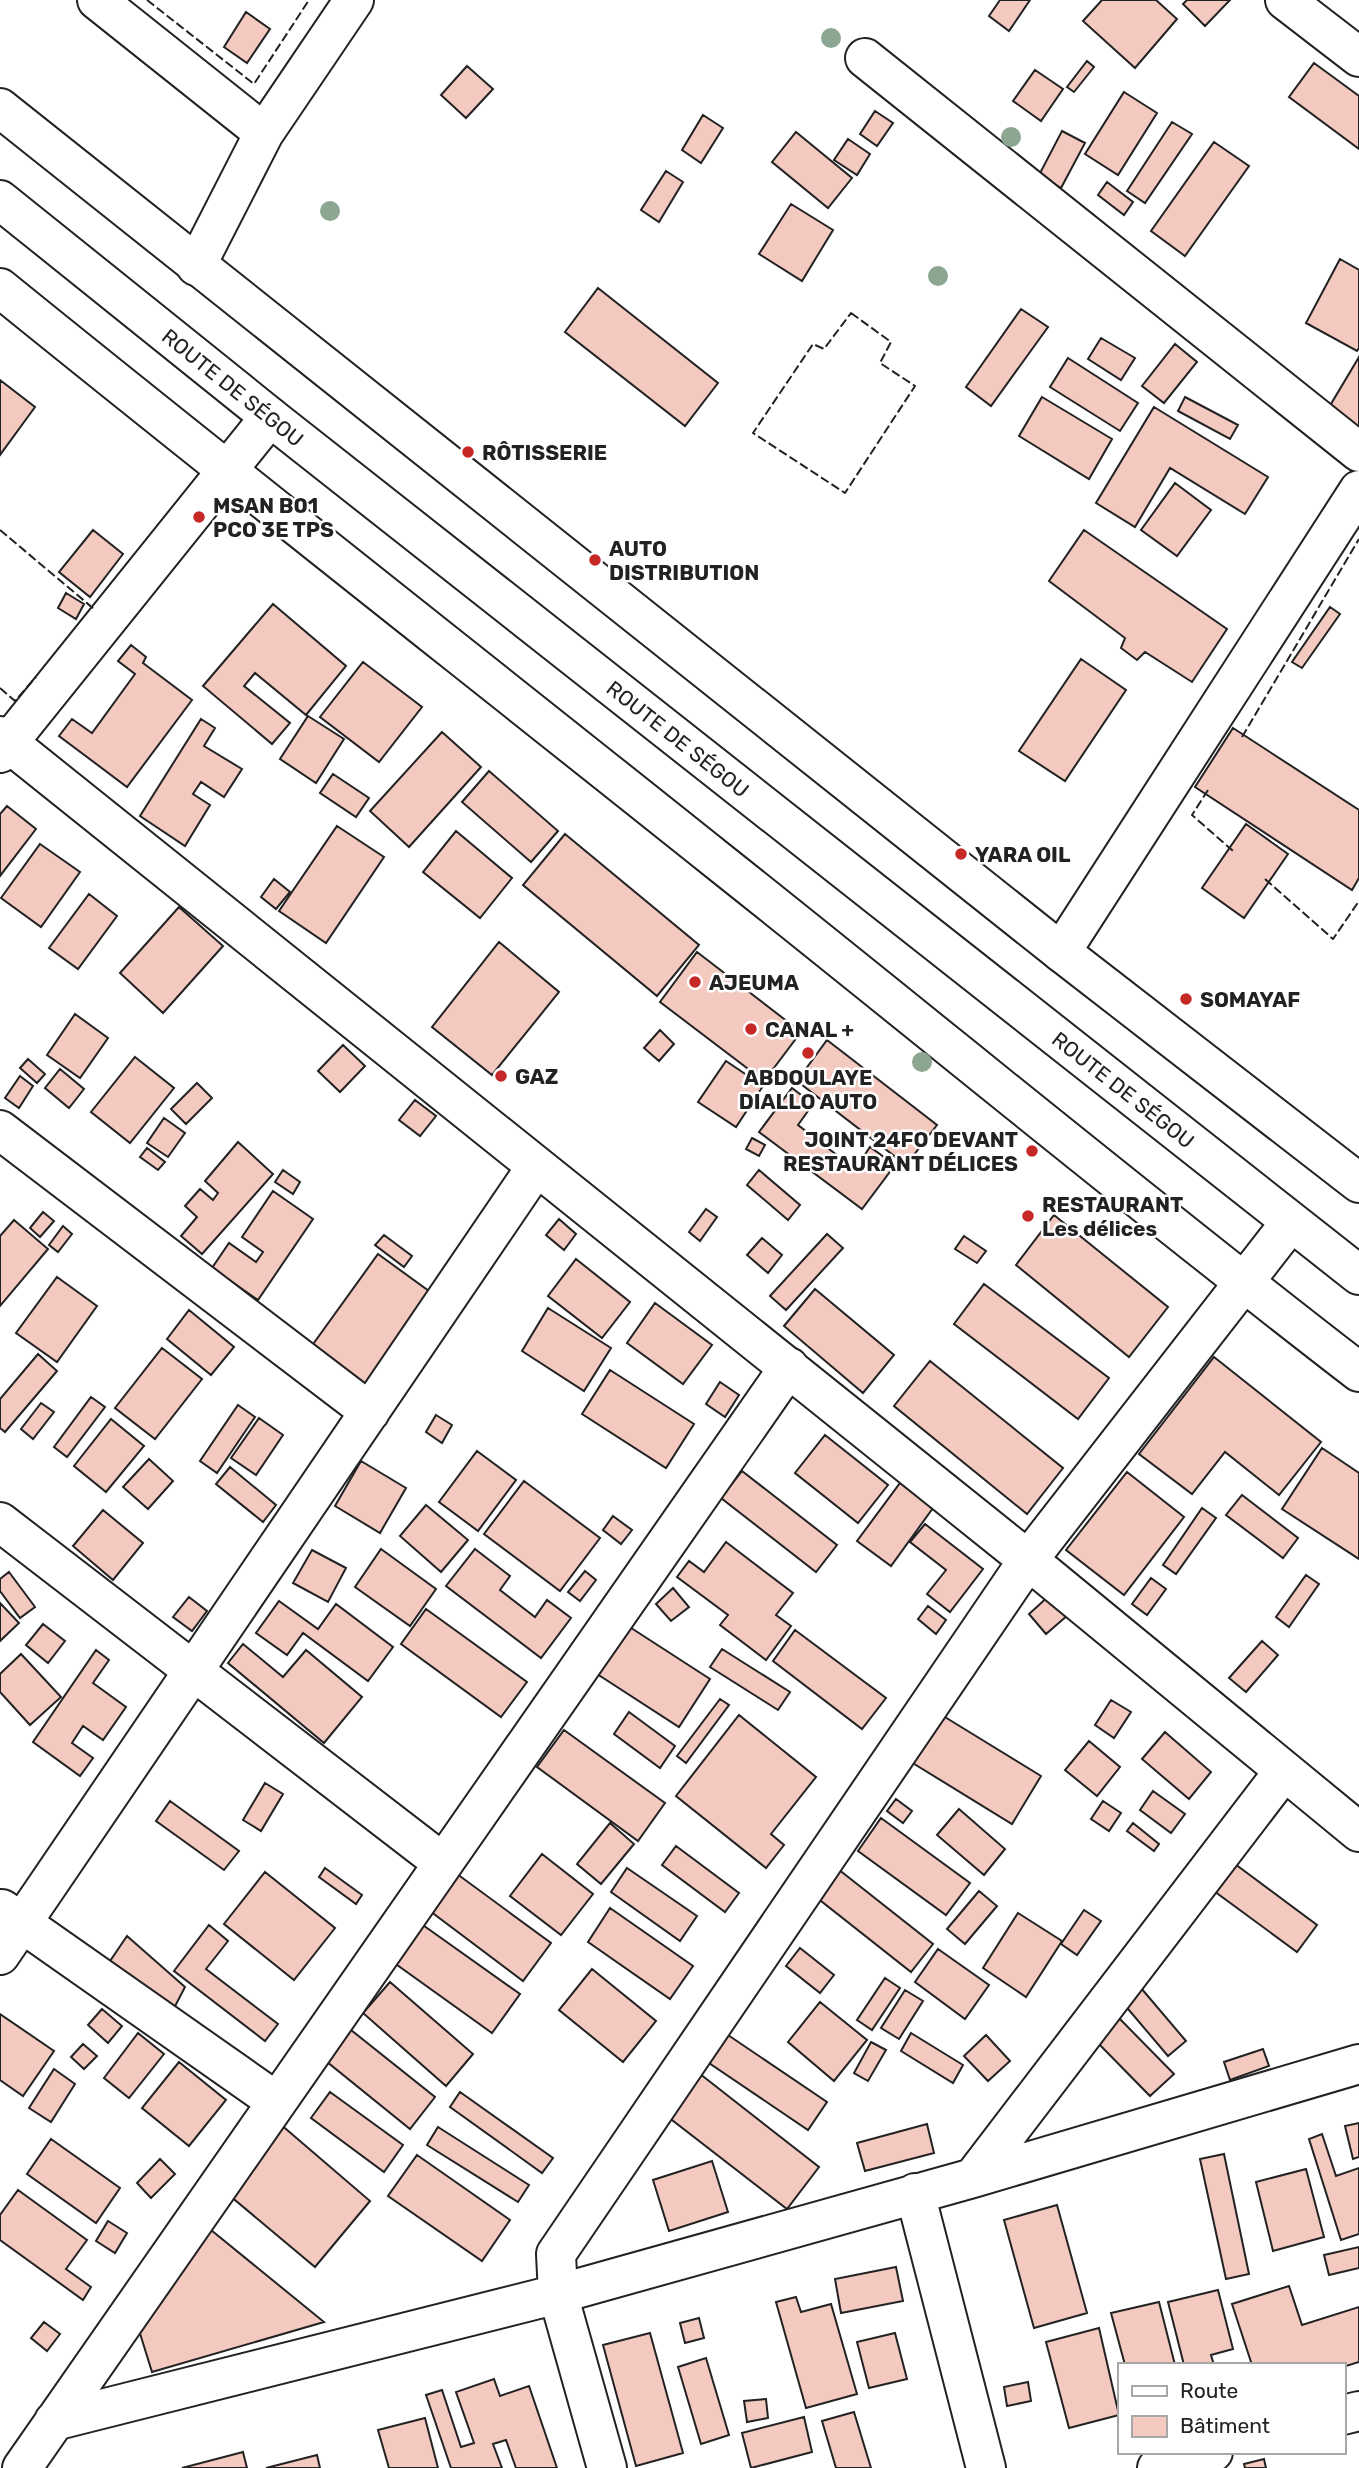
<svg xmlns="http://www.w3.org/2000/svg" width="1359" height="2468" font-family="Rubik,sans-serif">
<rect width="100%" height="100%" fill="#fff"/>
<path fill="#f3c9c0" stroke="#222" stroke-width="2" d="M1000,0H1030L1009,31L989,16Z
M1102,0H1156L1177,19L1135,68L1083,21Z
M1187,0H1230L1205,26L1183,4Z
M246,12L270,29L247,63L224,47Z
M1087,61L1094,67L1074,92L1067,87Z
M1314,63L1359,96V149L1289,97Z
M467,66L493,89L466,118L441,95Z
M1035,70L1063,89L1041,121L1013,101Z
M1124,92L1157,113L1118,175L1085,154Z
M875,111L893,123L877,146L860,134Z
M703,115L723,128L701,163L682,150Z
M1172,122L1192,134L1145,203L1127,191Z
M1062,131L1085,143L1061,188L1039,175Z
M796,132L852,178L828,208L772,162Z
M848,139L870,154L857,175L834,160Z
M1214,142L1249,166L1185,256L1151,231Z
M666,171L683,182L659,222L641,210Z
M1107,182L1133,202L1124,215L1098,195Z
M791,204L833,230L802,281L759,254Z
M1340,259L1359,270V348L1357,351L1306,323Z
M598,288L718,383L685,426L565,332Z
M1021,309L1048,327L991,406L966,387Z
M1101,338L1135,358L1121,380L1088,359Z
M1175,344L1197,362L1164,403L1142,386Z
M1359,357V427L1328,409Z
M1068,358L1138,403L1120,431L1050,387Z
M0,380L35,407L0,455Z
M1042,397L1112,439L1089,479L1019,436Z
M1185,397L1238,425L1230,439L1178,411Z
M1154,407L1268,477L1245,514L1170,468L1135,527L1096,503Z
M1175,483L1211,510L1177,556L1141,530Z
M93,530L123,554L90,597L59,572Z
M1084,530L1227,629L1192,682L1145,652L1137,660L1121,648L1125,638L1049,581Z
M66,593L84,604L76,619L58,608Z
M273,604L346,666L306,715L255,673L244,686L290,723L272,744L203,686Z
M1330,607L1340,614L1302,668L1292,662Z
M131,645L146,657L143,663L192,700L127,787L59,736L72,719L92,733L135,674L118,661Z
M1081,659L1126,690L1065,781L1019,751Z
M363,662L422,707L379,762L320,717Z
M308,716L344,739L316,783L280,759Z
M201,719L215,728L204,746L242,769L224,797L201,782L193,794L210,805L185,846L140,816Z
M1233,728L1359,810V878L1352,890L1195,787Z
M442,732L481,767L409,847L370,811Z
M489,771L558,831L531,862L462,802Z
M333,774L369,798L356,817L320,793Z
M7,806L36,829L0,876V814Z
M1246,824L1288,854L1244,918L1202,888Z
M337,826L384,857L326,943L279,911Z
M456,831L512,878L480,918L423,872Z
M565,834L699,945L657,996L523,885Z
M40,844L80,872L41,927L1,898Z
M274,879L290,892L276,909L261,897Z
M89,894L117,916L78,969L49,948Z
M179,907L223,946L163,1013L120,973Z
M499,942L559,992L492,1075L432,1027Z
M697,952L801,1032L764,1081L660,1002Z
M75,1014L108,1038L80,1078L47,1055Z
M660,1030L674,1044L659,1061L644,1048Z
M827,1040L937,1125L906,1165L797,1081Z
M343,1045L365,1066L340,1092L318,1071Z
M135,1057L174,1088L130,1143L91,1112Z
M28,1059L45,1074L37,1083L20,1068Z
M726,1061L763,1086L736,1127L698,1102Z
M60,1069L84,1089L69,1108L45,1088Z
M20,1076L33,1086L19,1108L5,1098Z
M197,1083L212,1098L186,1124L171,1109Z
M792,1088L813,1104L798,1125L855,1169L870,1147L895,1165L862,1209L759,1132Z
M415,1100L436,1116L420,1136L399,1120Z
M164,1118L185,1133L168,1157L147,1143Z
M752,1138L765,1145L759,1156L746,1149Z
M238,1142L273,1174L202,1254L181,1236L197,1217L185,1206L200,1189L213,1200L218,1193L205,1181Z
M147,1148L165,1162L158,1170L140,1157Z
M283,1170L300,1182L293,1194L275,1182Z
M759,1170L800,1205L788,1220L747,1185Z
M273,1191L313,1219L258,1300L212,1268L229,1243L256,1262L263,1252L242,1237Z
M706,1209L717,1217L700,1241L689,1232Z
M43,1212L54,1221L40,1237L30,1228Z
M1054,1215L1168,1307L1129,1357L1016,1265Z
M559,1219L576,1234L564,1250L546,1235Z
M14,1220L48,1249L0,1306V1236Z
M63,1226L72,1234L58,1252L49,1245Z
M827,1234L843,1248L786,1310L770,1296Z
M384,1235L412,1256L404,1267L375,1245Z
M964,1236L986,1251L977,1263L955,1249Z
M762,1238L782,1255L768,1273L747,1255Z
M378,1254L433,1294L366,1387L311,1347Z
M576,1259L630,1302L602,1338L548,1296Z
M57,1277L97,1306L57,1362L16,1333Z
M984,1284L1109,1378L1078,1419L954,1324Z
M815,1289L894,1355L863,1393L784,1326Z
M655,1303L712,1345L683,1384L627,1343Z
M548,1308L611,1348L584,1391L522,1351Z
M189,1310L234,1347L211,1375L167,1339Z
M162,1348L202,1379L155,1439L115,1408Z
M38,1354L57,1371L5,1432L0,1428V1399Z
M1214,1357L1321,1442L1279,1495L1225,1452L1192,1494L1139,1454Z
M930,1361L1063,1468L1027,1514L894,1406Z
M610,1370L694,1424L666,1468L582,1414Z
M720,1382L739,1395L725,1417L706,1404Z
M91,1397L105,1407L67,1457L54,1447Z
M41,1403L54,1412L33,1439L21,1429Z
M238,1405L255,1417L217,1473L200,1461Z
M436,1415L452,1425L442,1443L426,1432Z
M259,1418L283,1435L256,1475L231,1458Z
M111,1419L144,1446L106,1492L74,1466Z
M825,1435L888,1485L858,1523L795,1473Z
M1322,1448L1359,1473V1559L1282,1509Z
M477,1451L516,1480L478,1531L439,1502Z
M149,1459L173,1481L148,1509L123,1487Z
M361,1461L406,1488L380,1533L335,1506Z
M230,1467L276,1505L263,1522L216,1484Z
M742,1471L837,1545L816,1572L721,1498Z
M1127,1472L1184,1517L1124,1595L1066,1550Z
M524,1481L600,1538L560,1591L484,1534Z
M900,1483L933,1508L891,1566L857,1541Z
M1242,1495L1298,1538L1283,1558L1226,1515Z
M426,1505L468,1540L441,1572L400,1536Z
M1202,1508L1216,1518L1176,1574L1163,1565Z
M103,1510L143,1543L113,1580L73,1546Z
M613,1516L632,1530L621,1544L603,1530Z
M925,1524L983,1569L950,1612L927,1594L946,1570L910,1542Z
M726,1542L793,1593L776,1615L791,1626L766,1660L720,1625L728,1615L677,1577L689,1561L704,1572Z
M381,1549L436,1589L410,1626L355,1587Z
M475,1549L510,1576L500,1590L535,1617L547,1600L571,1618L541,1658L446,1586Z
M312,1550L346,1568L328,1602L293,1583Z
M585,1571L596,1580L580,1601L568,1592Z
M9,1572L35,1607L20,1618L0,1591V1579Z
M1306,1575L1319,1584L1289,1627L1276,1617Z
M1151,1578L1166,1589L1147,1615L1132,1604Z
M673,1588L689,1607L671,1621L656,1604Z
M1050,1595L1068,1615L1046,1634L1029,1614Z
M189,1597L207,1611L192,1631L173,1617Z
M279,1601L318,1629L336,1604L393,1647L368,1681L303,1633L287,1655L256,1633Z
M0,1603L19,1623L0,1641Z
M928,1606L946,1620L936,1634L918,1619Z
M426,1609L527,1682L501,1717L401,1644Z
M43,1624L65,1641L48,1663L26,1645Z
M625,1624L710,1679L679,1727L594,1672Z
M795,1630L886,1698L862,1729L773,1661Z
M1262,1641L1278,1655L1246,1692L1229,1678Z
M243,1644L283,1677L306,1650L362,1697L324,1743L228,1663Z
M722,1649L790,1692L778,1710L710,1667Z
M96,1650L109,1660L93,1683L126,1707L103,1740L83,1726L72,1743L93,1758L80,1776L33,1742Z
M21,1654L61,1697L30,1725L0,1692V1674Z
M720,1699L729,1705L686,1763L677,1756Z
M1111,1700L1131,1712L1114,1738L1095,1725Z
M629,1712L675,1746L660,1768L614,1734Z
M940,1714L1041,1776L1012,1824L911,1762Z
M739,1715L816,1777L771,1834L784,1845L766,1868L676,1796Z
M564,1730L665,1803L638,1841L537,1767Z
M1165,1732L1211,1772L1189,1799L1142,1759Z
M1089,1741L1120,1767L1097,1796L1065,1770Z
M265,1783L283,1794L261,1831L243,1820Z
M1153,1791L1185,1814L1171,1833L1140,1810Z
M896,1799L912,1811L903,1823L887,1811Z
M170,1801L239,1851L224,1870L156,1821Z
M1103,1801L1121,1813L1109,1831L1091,1819Z
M959,1809L1005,1849L984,1875L937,1835Z
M881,1818L970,1883L946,1915L858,1851Z
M610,1823L634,1844L601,1884L577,1864Z
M1133,1823L1159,1844L1154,1851L1127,1831Z
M676,1846L739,1893L725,1912L662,1865Z
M542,1854L593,1894L561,1935L510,1896Z
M1235,1864L1317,1925L1297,1952L1214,1891Z
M325,1868L362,1895L356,1904L319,1877Z
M627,1868L697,1916L680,1941L611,1892Z
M838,1869L933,1944L911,1972L816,1897Z
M453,1871L551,1943L523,1981L426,1908Z
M265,1872L335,1928L294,1980L224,1924Z
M979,1891L997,1906L965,1944L947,1929Z
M610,1908L693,1966L670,1999L588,1942Z
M1084,1910L1101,1921L1077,1955L1061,1944Z
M1018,1913L1062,1941L1026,1997L983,1968Z
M420,1923L520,1994L492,2033L393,1962Z
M209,1925L228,1941L206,1969L278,2024L265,2041L174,1971Z
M127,1936L185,1987L171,2014L108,1964Z
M800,1948L834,1975L820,1993L786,1966Z
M938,1949L989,1985L965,2019L915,1982Z
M592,1969L656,2021L623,2062L559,2010Z
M885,1978L900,1988L872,2030L857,2020Z
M390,1982L473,2054L446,2086L363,2013Z
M1141,1988L1186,2041L1168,2056L1123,2003Z
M905,1990L923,2001L899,2039L881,2028Z
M820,2002L867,2040L834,2081L788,2042Z
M102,2009L122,2026L108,2043L88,2025Z
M0,2014L54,2051L23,2096L0,2080Z
M1116,2015L1174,2074L1150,2096L1093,2038Z
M346,2026L435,2097L410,2129L321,2057Z
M138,2033L164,2054L129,2098L104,2078Z
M725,2033L827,2102L808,2130L706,2061Z
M911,2033L963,2065L953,2083L901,2051Z
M986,2035L1010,2061L988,2081L964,2056Z
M871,2042L886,2050L868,2081L854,2073Z
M83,2044L97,2056L84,2069L71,2057Z
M1263,2049L1269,2066L1230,2080L1224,2062Z
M179,2062L226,2100L189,2146L142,2108Z
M54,2069L75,2084L51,2122L29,2108Z
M695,2070L819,2167L787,2209L663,2113Z
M330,2092L403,2145L384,2172L311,2118Z
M460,2092L553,2158L542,2173L450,2107Z
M279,2123L370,2201L315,2267L223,2190Z
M1359,2123V2157L1353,2159L1345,2126Z
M927,2124L934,2153L865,2171L857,2143Z
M438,2127L529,2185L518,2202L427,2145Z
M1322,2134L1336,2176L1359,2168V2234L1341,2240L1309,2139Z
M51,2139L120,2188L96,2223L27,2174Z
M1224,2154L1249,2274L1226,2279L1200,2159Z
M417,2155L510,2220L482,2261L388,2196Z
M160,2159L175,2174L151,2198L137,2183Z
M712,2161L728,2212L669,2231L653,2180Z
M1306,2169L1324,2237L1273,2251L1256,2182Z
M18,2190L87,2240L66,2269L91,2287L83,2300L0,2240V2215Z
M1057,2205L1087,2313L1034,2328L1004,2220Z
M108,2221L127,2233L115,2253L96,2241Z
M211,2230L324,2322L152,2372L138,2327Z
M1359,2247V2268L1329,2275L1324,2255Z
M896,2267L903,2301L841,2313L835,2279Z
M1289,2286L1302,2325L1359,2307V2362L1343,2367V2365H1252L1232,2304Z
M1218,2290L1233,2349L1211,2355L1214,2365H1184L1168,2302Z
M796,2297L801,2312L831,2304L857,2394L806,2408L776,2302Z
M1159,2302L1175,2365H1125L1111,2313Z
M699,2318L704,2338L685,2343L680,2323Z
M44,2322L60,2334L47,2351L31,2338Z
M1099,2328L1119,2415L1069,2428L1046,2342Z
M650,2333L683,2453L636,2466L603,2345Z
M895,2333L907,2379L869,2388L857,2342Z
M706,2358L729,2435L701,2444L678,2367Z
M494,2379L500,2396L529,2386L557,2468H516L506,2440L493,2444L502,2468H451L426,2395L442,2390L461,2447L474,2443L456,2392Z
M1028,2382L1031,2401L1007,2406L1004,2387Z
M766,2399L768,2418L747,2422L744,2401Z
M854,2412L871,2468H836L822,2421Z
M804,2417L812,2452L751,2468L742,2433Z
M425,2418L438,2468H389L378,2430Z
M243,2452L247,2468H182Z
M317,2455L320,2468H266Z
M1264,2459L1266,2468H1245L1244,2464Z"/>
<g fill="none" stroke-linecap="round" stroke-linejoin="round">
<g stroke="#222" stroke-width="42">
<path id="minor" d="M97,0L264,133
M1285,0L1359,57
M865,58L1359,452
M196,266L264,133L354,0
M0,288C238,481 478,669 717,860C931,1030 1142,1205 1359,1372
M0,736L1028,1560L1359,1832
M0,753L270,417
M1061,952L1359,490
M0,1130L370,1412
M0,1522L443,1863
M2,1909L277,2102
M0,1955L536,1167
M973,2178L1284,1771
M915,2193L986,2468
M1343,2415L1359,2411
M54,2421L558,2294L973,2178L1359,2064
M22,2468L789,1367
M607,2468L558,2294L556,2254L1028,1560L1290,1223
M1157,2468L1213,2452"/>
</g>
<g stroke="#222" stroke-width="42">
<g id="highway">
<path d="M0,108L1061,952L1359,1183"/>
<path id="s1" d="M0,200L270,417L1359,1275"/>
</g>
</g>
<use href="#minor" stroke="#fff" stroke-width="38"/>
<use href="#highway" stroke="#fff" stroke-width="38"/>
<path stroke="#222" stroke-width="2" stroke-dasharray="9 3.5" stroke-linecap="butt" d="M147,0L254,84L309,0
M851,313L891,342L880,363L915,386L845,493L753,433L813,344L824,349Z
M0,530L94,609L93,610
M0,688L15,701L36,677
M1242,737L1359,539
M1208,790L1192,815L1233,851
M1265,879L1333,939L1359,901"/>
</g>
<g fill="#8da692">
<circle cx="831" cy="38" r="10"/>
<circle cx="1011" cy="137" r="10"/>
<circle cx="330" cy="211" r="10"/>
<circle cx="938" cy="276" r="10"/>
<circle cx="922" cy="1062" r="10"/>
</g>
<g fill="#c62828" stroke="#fff" stroke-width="2.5">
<circle cx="468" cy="452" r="7"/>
<circle cx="199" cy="517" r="7"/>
<circle cx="595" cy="560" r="7"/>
<circle cx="961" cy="854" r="7"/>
<circle cx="695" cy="982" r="7"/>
<circle cx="1186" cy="999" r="7"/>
<circle cx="751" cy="1029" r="7"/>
<circle cx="808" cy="1053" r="7"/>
<circle cx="501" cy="1076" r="7"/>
<circle cx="1032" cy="1151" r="7"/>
<circle cx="1028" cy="1216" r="7"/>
</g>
<g text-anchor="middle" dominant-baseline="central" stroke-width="5" stroke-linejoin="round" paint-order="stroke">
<g font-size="21" fill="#222" stroke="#fff">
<text stroke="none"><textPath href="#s1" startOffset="299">ROUTE DE SÉGOU</textPath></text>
<text stroke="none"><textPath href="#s1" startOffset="866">ROUTE DE SÉGOU</textPath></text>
<text stroke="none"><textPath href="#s1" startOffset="1433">ROUTE DE SÉGOU</textPath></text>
</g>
<g font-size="21" font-weight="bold" fill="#222" stroke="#fff" text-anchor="start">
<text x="482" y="452">RÔTISSERIE</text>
<text x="213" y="505">MSAN B01<tspan x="213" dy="24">PCO 3E TPS</tspan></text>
<text x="609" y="548">AUTO<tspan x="609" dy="24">DISTRIBUTION</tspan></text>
<text x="975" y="854">YARA OIL</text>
<text x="709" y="982">AJEUMA</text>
<text x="1200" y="999">SOMAYAF</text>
<text x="765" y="1029">CANAL +</text>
<text x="515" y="1076">GAZ</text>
<text x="808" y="1077" text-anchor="middle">ABDOULAYE<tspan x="808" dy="24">DIALLO AUTO</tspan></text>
<text x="1018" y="1139" text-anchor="end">JOINT 24FO DEVANT<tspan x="1018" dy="24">RESTAURANT DÉLICES</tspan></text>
<text x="1042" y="1204">RESTAURANT<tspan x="1042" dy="24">Les délices</tspan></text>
</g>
</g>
<rect x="1118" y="2363" width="228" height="91" fill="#ffffff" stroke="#a7a7a7" stroke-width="2"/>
<rect x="1132" y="2386" width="35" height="10" fill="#ffffff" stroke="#a7a7a7" stroke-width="2"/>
<text x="1180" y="2398" font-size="21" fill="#222222">Route</text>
<rect x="1132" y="2416" width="35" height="21" fill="#f3c9c0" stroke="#a7a7a7" stroke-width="2"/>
<text x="1180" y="2433" font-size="21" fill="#222222">Bâtiment</text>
</svg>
